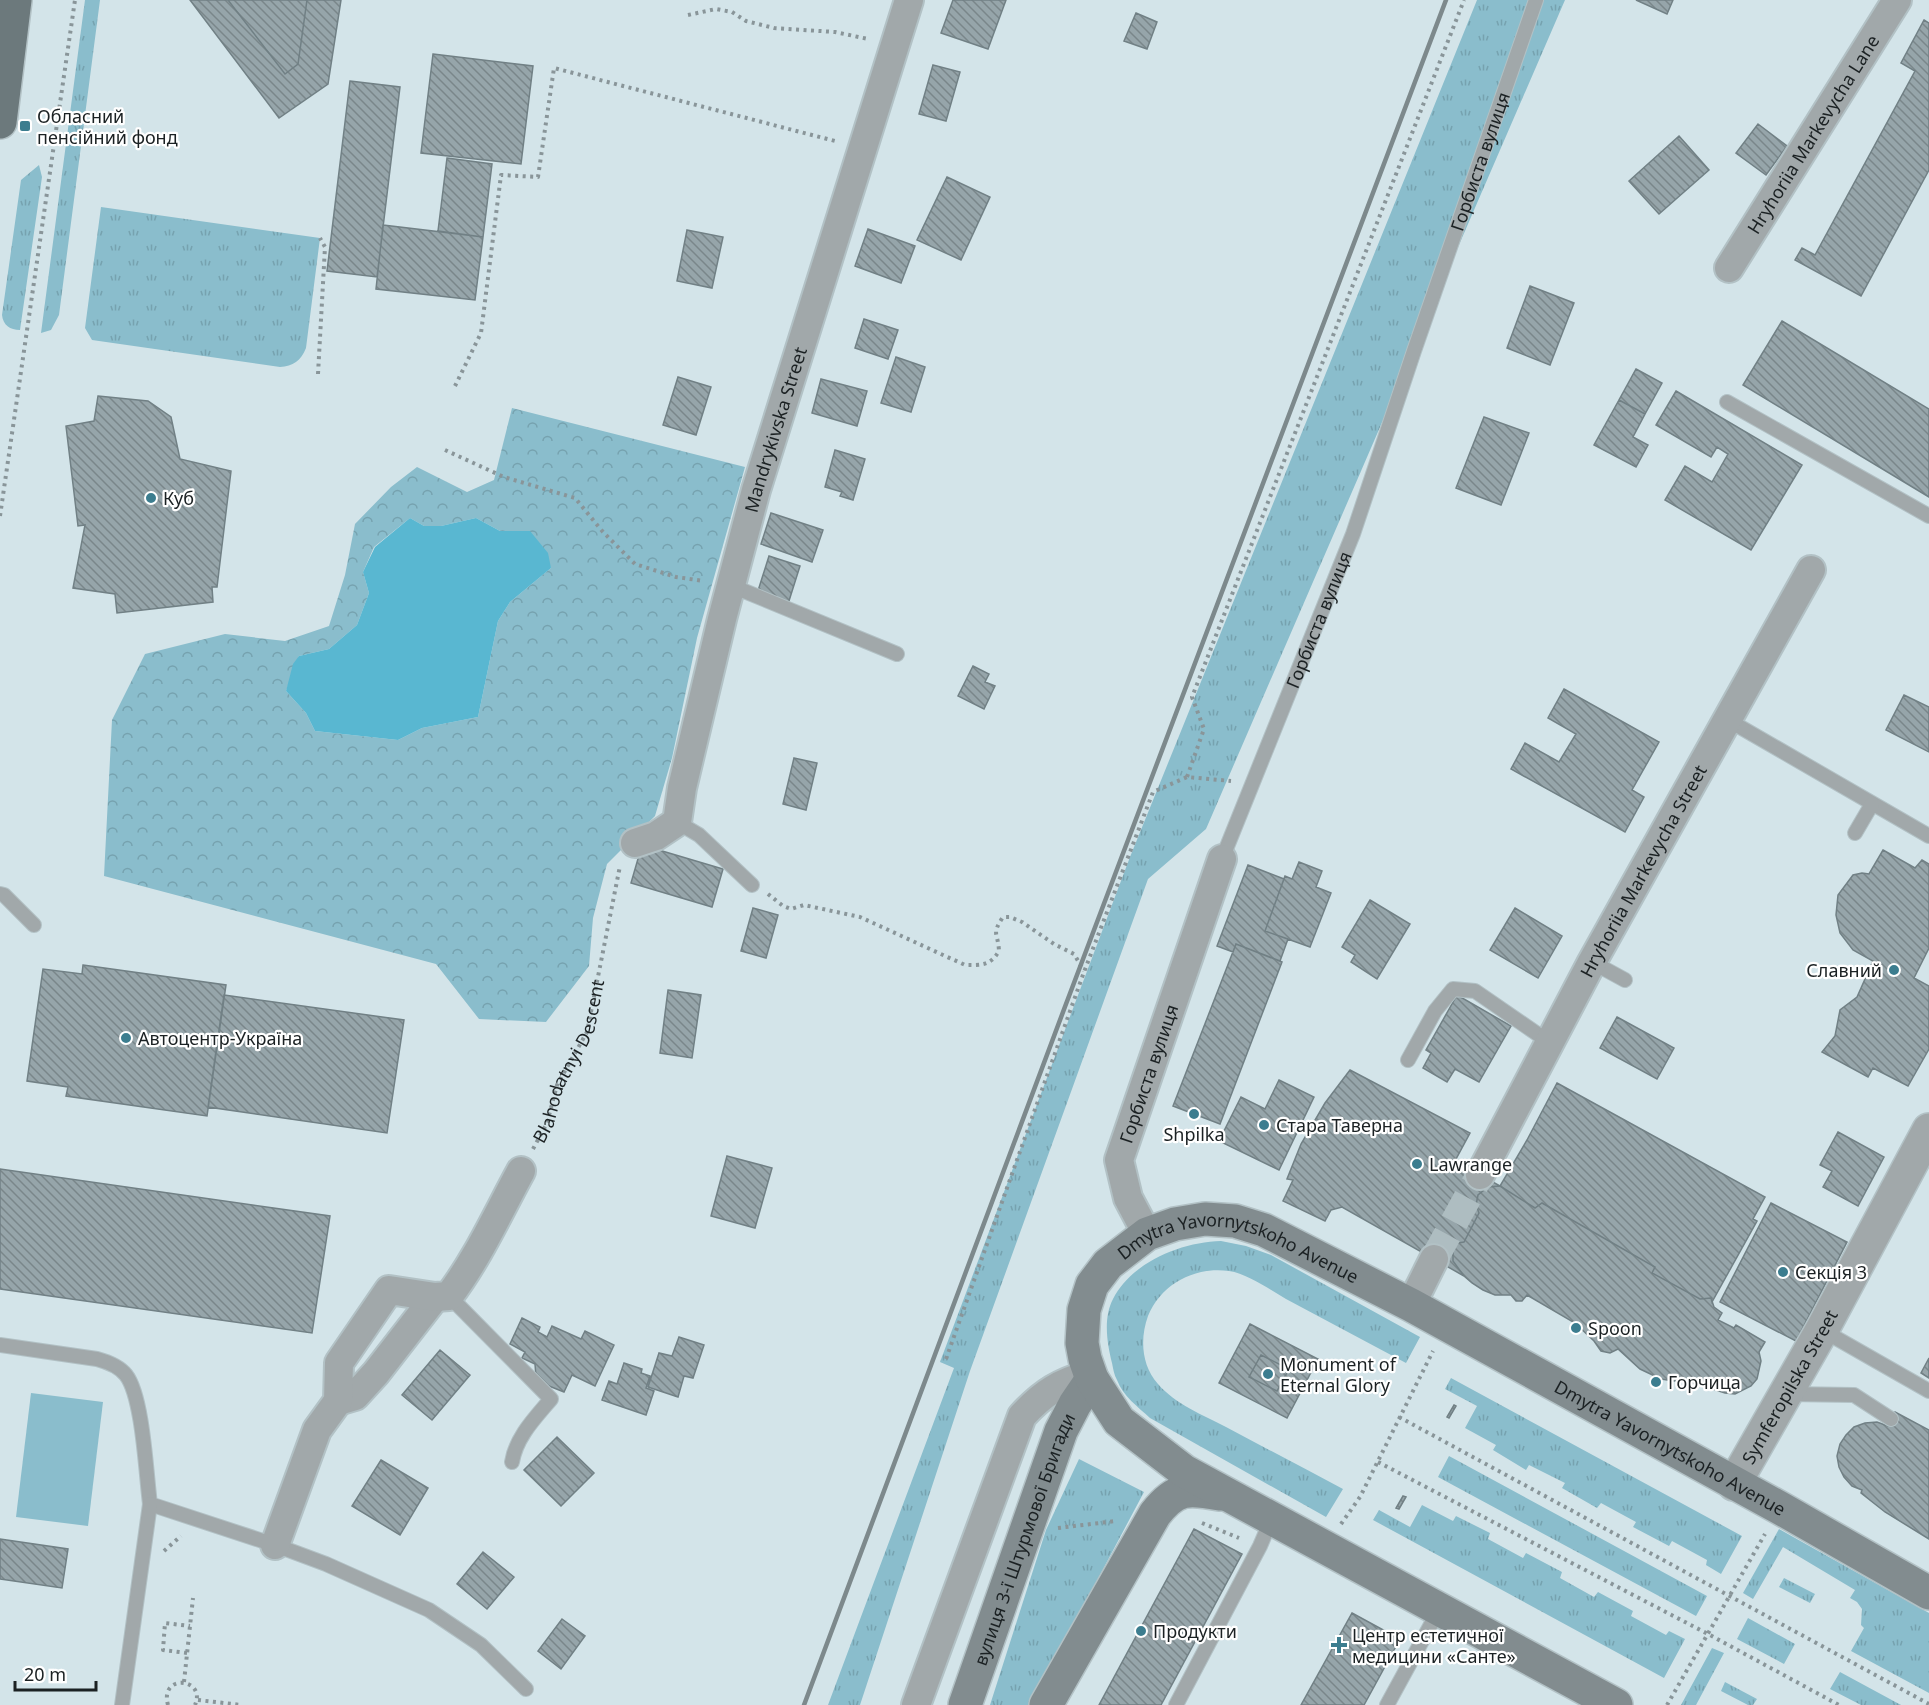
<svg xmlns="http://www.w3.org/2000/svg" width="1929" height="1705" font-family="'Noto Sans',sans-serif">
<defs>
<pattern id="grass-tufts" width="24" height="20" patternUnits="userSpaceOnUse" patternTransform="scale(1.5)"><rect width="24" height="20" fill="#8abdcc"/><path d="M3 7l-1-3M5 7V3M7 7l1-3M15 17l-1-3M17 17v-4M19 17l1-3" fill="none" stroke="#76a2af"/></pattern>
<pattern id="forest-crowns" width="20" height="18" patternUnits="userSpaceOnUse" patternTransform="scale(1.5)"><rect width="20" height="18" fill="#8abdcc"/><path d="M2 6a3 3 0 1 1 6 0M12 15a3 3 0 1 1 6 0" fill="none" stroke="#76a2af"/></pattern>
<pattern id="building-back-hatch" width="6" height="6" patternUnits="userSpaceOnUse" patternTransform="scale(1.5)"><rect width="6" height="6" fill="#96a5aa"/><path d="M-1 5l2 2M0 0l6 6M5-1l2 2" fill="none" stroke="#7a868a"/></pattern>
</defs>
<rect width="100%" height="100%" fill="#d3e4e9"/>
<path fill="url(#grass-tufts)" d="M85,0H100L59,315L51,330L41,333Z
M1477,0H1565L1206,829L1148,879L970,1371L860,1705H828L954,1368L940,1362L1130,857Z
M39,165L42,177L20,330C10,330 3,325 2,315L21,180Z
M101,207L320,238L306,348C301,361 293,366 280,367L92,340L85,328Z
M1221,1241L1246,1246L1271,1255L1420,1337L1406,1363C1366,1342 1326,1320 1286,1299C1269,1289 1248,1274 1229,1271C1195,1266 1161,1284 1148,1316C1140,1338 1141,1365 1158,1384C1175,1404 1203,1415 1226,1427C1265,1448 1304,1468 1343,1489L1326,1517L1150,1418C1138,1407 1123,1396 1117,1380C1114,1375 1113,1368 1112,1363C1107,1343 1103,1318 1113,1299C1132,1262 1181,1242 1221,1241Z
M1451,1378L1742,1536L1721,1574L1706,1565L1707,1560L1672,1541L1669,1546L1633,1527L1636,1522L1601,1503L1597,1508L1562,1488L1565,1483L1529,1465L1526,1470L1493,1450L1496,1445L1465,1428L1477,1406L1445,1389Z
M1449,1456L1707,1596L1696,1616L1438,1477Z
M1079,1459L1144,1492L1031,1705H990L1046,1530Z
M1422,1505L1453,1521L1456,1516L1490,1533L1488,1539L1523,1558L1526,1553L1562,1572L1560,1578L1594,1597L1598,1592L1633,1611L1631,1616L1666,1635L1669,1631L1685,1639L1664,1678L1373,1520L1379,1510L1410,1527Z
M1779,1529L1929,1613V1693L1851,1651L1864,1628L1861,1625L1862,1609L1857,1602L1850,1598L1855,1590L1783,1547L1753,1599L1743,1593Z
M1784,1578L1815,1594L1810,1603L1779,1587Z
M1748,1618L1795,1644L1784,1664L1737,1639Z
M1712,1648L1724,1653L1696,1705H1681Z
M1840,1672L1901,1705H1861L1830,1689Z
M1725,1682L1757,1699L1753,1705H1748L1721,1691Z"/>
<path fill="url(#forest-crowns)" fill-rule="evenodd" d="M512,408L745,467L697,638L672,758L655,816L607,864L593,918L589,966L546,1022L479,1019L436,964L104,876L112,720L145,654L225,634L285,641L329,626L345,575L355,524L391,487L417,467L467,492L494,480ZM410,518L424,526H441L476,518L500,531H529L551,568L510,602L498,621L478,717L422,728L398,740L315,731L306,713L286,691L299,656L329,649L357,625L369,593L363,572L374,547Z"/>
<path fill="#8abdcc" d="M31,1393L103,1402L88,1526L16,1517Z"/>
<path fill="#59b7d1" d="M410,518L424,526H441L476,518L500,531H530L548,553L551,568L510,602L498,621L478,717L422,728L398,740L315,731L306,713L286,691L293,664L299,656L329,649L357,625L369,593L363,572L375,547Z"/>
<path fill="url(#building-back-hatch)" stroke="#718085" stroke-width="1.5" d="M190,0H341L328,84L279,118Z
M228,0H307L298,64L285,74Z
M953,0H1006L988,49L941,33Z
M1636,0H1673L1667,14Z
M1136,13L1157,22L1147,49L1124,41Z
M1924,20L1929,23V170L1861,296L1795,260L1802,248L1815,255L1915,71L1901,63Z
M433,54L533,66L521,164L421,153Z
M933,65L960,72L946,121L919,114Z
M350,81L400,87L377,277L327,271Z
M1758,124L1787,146L1766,175L1736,153Z
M1679,136L1709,170L1659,214L1629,181Z
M447,158L492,164L483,237L438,231Z
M947,177L990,197L961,260L917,240Z
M383,225L483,237L475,300L376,289Z
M868,229L915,246L901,283L855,266Z
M687,230L723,237L712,288L677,281Z
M1530,286L1574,303L1550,365L1507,348Z
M864,319L898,330L888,359L855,348Z
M1782,321L1929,409V497L1743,385Z
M896,357L925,367L911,412L881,403Z
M1636,369L1662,383L1645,414L1619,400Z
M678,377L711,387L696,435L663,425Z
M821,379L867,391L857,426L812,413Z
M1676,391L1802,465L1751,550L1665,500L1685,466L1712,482L1728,454L1717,447L1711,457L1656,425Z
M98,396L148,401L171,417L180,459L231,471L217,587H212L213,602L117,613L115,594L73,588L85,525L78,526L66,426L94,421Z
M1619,400L1645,414L1633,437L1648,445L1636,467L1594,445Z
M1484,417L1529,433L1501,505L1456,488Z
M835,450L865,459L853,500L840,496L842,492L825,487Z
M771,513L823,530L812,562L761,544Z
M769,556L800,566L788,604L757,594Z
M973,666L989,674L985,682L995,686L984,709L958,696Z
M1564,689L1659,742L1632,790L1644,797L1625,832L1511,769L1525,743L1559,762L1576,734L1548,718Z
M1904,695L1929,707V752L1886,730Z
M794,758L817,763L806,810L783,804Z
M642,845L723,869L712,907L631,883Z
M1883,850L1915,868L1922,860L1929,864V948L1914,978L1929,986V1049L1908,1086L1873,1068L1868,1077L1822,1052L1835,1036L1840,1010L1857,997L1873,961L1853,950L1840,933L1836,915L1838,895L1853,875L1862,873L1869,874Z
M1299,862L1322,871L1316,887L1331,893L1310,947L1265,931L1285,876L1292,879Z
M1248,865L1284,879L1265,931L1288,939L1280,961L1236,944L1233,952L1217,946Z
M1370,900L1410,924L1377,979L1351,962L1355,955L1342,947Z
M753,908L778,915L766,958L741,951Z
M1515,908L1562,936L1538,978L1490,950Z
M1236,944L1282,962L1220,1124L1173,1106Z
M83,965L226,985L207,1116L66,1096L68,1087L27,1081L43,969L82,974Z
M668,990L701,995L692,1058L660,1053Z
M224,995L404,1020L387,1133L208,1107Z
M1457,995L1511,1026L1479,1082L1455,1069L1447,1082L1423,1068L1431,1053L1426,1050Z
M1617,1017L1674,1048L1657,1079L1600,1048Z
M1350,1070L1470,1133L1455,1161L1500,1186L1488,1187L1478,1195L1476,1205L1479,1213L1464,1242L1458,1243L1453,1247V1261L1464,1276L1342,1207L1331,1210L1325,1221L1283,1201L1293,1180L1287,1179L1301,1144L1325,1103Z
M1279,1080L1314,1097L1279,1170L1219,1141L1241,1097L1265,1109Z
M1557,1083L1765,1197L1753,1219L1757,1221L1712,1302L1711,1298L1700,1299L1652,1273L1655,1267L1542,1203L1535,1208L1500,1186L1527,1140Z
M1838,1132L1884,1157L1858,1206L1823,1187L1832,1171L1820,1165Z
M727,1156L772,1168L755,1228L711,1216Z
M0,1169L330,1216L312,1333L0,1289Z
M1500,1186L1535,1208L1542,1203L1609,1241L1655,1267L1652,1273L1700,1299L1711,1298L1714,1307L1722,1313L1718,1320L1734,1328L1736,1325L1765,1342L1759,1352L1761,1361L1757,1379L1751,1386L1735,1394L1725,1393L1685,1380L1674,1381L1661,1379L1640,1369L1618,1349L1610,1353L1601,1351L1594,1341L1575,1323L1527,1295L1522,1301H1516L1511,1295H1495L1483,1290L1472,1283L1464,1276L1453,1261V1247L1458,1243L1464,1242L1479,1213L1476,1205L1478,1195L1488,1187Z
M1771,1203L1847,1242L1796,1341L1720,1302Z
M522,1318L540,1327L538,1332L547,1337L552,1326L581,1339L585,1331L614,1345L595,1386L572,1375L564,1392L544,1384L536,1377L535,1364L522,1358L525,1352L510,1344Z
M1250,1324L1318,1359L1287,1418L1219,1383Z
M679,1337L704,1345L693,1378L684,1376L678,1397L648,1387L659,1353L672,1356Z
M440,1350L470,1375L432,1420L402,1395Z
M1261,1355L1289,1369L1277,1391L1249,1377Z
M1929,1358V1378L1921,1373Z
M624,1363L642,1369L641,1373L650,1376L646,1388L654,1391L646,1415L602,1400L609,1381L617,1384Z
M1265,1370L1274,1374L1272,1378L1263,1374Z
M1454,1405L1456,1406L1449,1418L1447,1417Z
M1895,1412L1929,1430V1539L1885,1512L1861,1493L1862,1490L1852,1486L1844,1477L1839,1467L1837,1456L1840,1444L1846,1435L1854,1427L1865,1423L1877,1422L1888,1426Z
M557,1437L594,1473L561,1506L524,1470Z
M381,1460L428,1488L400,1535L352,1506Z
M1403,1496L1406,1497L1399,1509L1396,1508Z
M1194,1529L1242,1554L1161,1705H1099Z
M0,1539L68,1549L62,1588L0,1579Z
M483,1552L514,1577L487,1609L457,1584Z
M1352,1613L1400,1639L1364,1705H1301Z
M562,1619L585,1636L561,1669L538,1651Z"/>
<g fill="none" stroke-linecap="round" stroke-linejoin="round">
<path stroke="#aebdc1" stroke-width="28" stroke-dasharray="28 14" stroke-linecap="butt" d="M1434,1259L1480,1175"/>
<g stroke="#b2c1c5" stroke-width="16">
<g id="service">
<path d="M1727,402L1929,516"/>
<path d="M732,586L897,654"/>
<path d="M1728,720L1929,836"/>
<path d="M677,822L699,835L752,885"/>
<path d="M1855,833L1872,804"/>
<path id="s2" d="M1222,859L1353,534L1414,351L1536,0"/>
<path d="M0,894L4,895L34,925"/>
<path d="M1592,962L1625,980"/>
<path d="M1408,1060L1435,1011L1453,989L1475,991L1549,1042"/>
<path d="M449,1296L551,1399C535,1418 516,1437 512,1462"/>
<path d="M1822,1330L1929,1391"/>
<path d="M0,1345L97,1359C108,1362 119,1366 126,1375C143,1397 146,1474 150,1504L275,1545L326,1564L429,1610L481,1645L526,1689"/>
<path d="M1787,1394L1854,1395L1891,1419"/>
<path d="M122,1705L150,1504"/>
<path d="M1176,1705L1260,1546L1272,1518"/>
<path d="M1387,1705L1440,1608"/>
</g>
</g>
<g stroke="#b2c1c5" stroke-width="32">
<g id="minor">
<path id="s3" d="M1729,268L1897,0"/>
<path id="s4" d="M635,843L656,836L677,822L682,788L722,619L756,490L909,0"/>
<path id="s5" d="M1480,1175L1592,962L1811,570"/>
<path id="s6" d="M1147,1234L1128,1198L1119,1160L1222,859"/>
<path d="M1411,1305L1434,1259"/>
<path d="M338,1401L355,1396L376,1373L435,1297"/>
<path d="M275,1545L317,1430L338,1401L339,1363L389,1290L435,1297L449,1296C478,1258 498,1213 521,1171"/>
<path d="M916,1705L1022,1416C1044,1392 1060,1383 1090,1374"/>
</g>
</g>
<g stroke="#b2c1c5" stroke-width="36">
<g id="tertiary">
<path id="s7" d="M1734,1484L1822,1330L1929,1130"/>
</g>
</g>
<g stroke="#b2c1c5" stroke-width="36">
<g id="secondary">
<path id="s8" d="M965,1705L1061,1431L1075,1404L1092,1379"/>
<path d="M1046,1705L1155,1514C1176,1487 1188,1488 1220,1494"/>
<path id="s9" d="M1616,1705L1184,1471L1119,1421L1092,1379L1085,1359L1082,1343L1084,1310L1092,1285L1108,1264L1147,1234L1175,1224L1205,1219L1235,1221L1264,1230L1411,1305L1780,1508L1929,1593"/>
</g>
</g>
<g stroke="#b2c1c5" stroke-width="36">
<path id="primary" d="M0,122L15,0"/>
</g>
<g stroke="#899599" stroke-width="4" stroke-dasharray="3 4.5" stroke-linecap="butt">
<path d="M688,15L716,9L732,12L746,21L774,28L835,32L868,39"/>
<path d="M318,374L325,247L320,238"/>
<path d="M455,386L481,333L501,175L538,177L554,68L835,141"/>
<path d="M445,450L504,477L575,498L603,532L635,564L676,577L704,581"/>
<path d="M0,516L75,0"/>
<path d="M1187,777L1204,729L1192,697L1464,0"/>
<path d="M768,894L783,906L791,909L804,905L860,917L965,965C982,965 990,966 999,951C998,932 991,935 1003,917H1010L1022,922L1054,944L1074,954L1084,971"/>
<path id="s1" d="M533,1149L547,1123L557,1085L587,1032L620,866"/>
<path d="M946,1359L1084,972L1153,792L1187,777L1231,781"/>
<path d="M1399,1417L1929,1704"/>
<path d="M1378,1462L1708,1634L1839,1705"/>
<path d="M1202,1523L1239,1538"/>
<path d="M1341,1524L1360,1497L1433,1351"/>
<path d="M1058,1528L1116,1521"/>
<path d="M164,1551L181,1536"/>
<path d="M187,1653L163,1650L165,1623L190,1626"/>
<path d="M184,1682L193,1598"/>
<path d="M198,1700L241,1705"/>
<path d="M168,1705C159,1673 207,1678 195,1705"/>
<path d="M1667,1705L1765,1534"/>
</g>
<use href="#service" stroke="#a1a8aa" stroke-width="14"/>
<use href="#minor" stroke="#a1a8aa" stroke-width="28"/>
<use href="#tertiary" stroke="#a1a8aa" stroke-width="33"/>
<use href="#secondary" stroke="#828c8f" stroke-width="33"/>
<use href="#primary" stroke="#6c797c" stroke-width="33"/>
<path stroke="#7d898c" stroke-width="4.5" d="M804,1705L1066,1004L1446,0"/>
</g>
<g fill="#3c7d8f" stroke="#fff" stroke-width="2">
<rect x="19" y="120" width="12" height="12" rx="3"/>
<circle cx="151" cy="498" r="6"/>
<circle cx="1894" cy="970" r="6"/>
<circle cx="126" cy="1038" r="6"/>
<circle cx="1194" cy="1114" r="6"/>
<circle cx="1264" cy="1125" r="6"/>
<circle cx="1417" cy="1164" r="6"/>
<circle cx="1783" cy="1272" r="6"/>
<circle cx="1576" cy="1328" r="6"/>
<circle cx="1268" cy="1374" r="6"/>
<circle cx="1656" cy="1382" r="6"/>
<circle cx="1141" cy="1631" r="6"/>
<path d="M1336 1636h6v6h6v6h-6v6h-6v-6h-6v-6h6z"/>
</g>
<g text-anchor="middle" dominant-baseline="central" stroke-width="4.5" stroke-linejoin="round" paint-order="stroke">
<g font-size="18" fill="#1b2123" stroke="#fff" text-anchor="start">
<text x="37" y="116">Обласний<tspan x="37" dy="21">пенсійний фонд</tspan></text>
<text x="163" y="498">Куб</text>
<text x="1882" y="970" text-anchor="end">Славний</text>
<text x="138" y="1038">Автоцентр-Україна</text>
<text x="1276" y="1125">Стара Таверна</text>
<text x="1194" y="1134" text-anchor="middle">Shpilka</text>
<text x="1429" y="1164">Lawrange</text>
<text x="1795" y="1272">Секція 3</text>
<text x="1588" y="1328">Spoon</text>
<text x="1280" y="1364">Monument of<tspan x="1280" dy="21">Eternal Glory</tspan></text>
<text x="1668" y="1382">Горчица</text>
<text x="1153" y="1631">Продукти</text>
<text x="1352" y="1635">Центр естетичної<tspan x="1352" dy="21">медицини «Санте»</tspan></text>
</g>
<g font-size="18" fill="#1b2123" stroke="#fff">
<text stroke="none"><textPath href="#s3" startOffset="158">Hryhoriia Markevycha Lane</textPath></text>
<text stroke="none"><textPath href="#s2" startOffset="744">Горбиста вулиця</textPath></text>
<text stroke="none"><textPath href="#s4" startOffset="452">Mandrykivska Street</textPath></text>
<text stroke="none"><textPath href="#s2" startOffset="258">Горбиста вулиця</textPath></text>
<text stroke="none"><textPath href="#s5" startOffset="345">Hryhoriia Markevycha Street</textPath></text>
<text stroke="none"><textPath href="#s1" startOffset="96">Blahodatnyi Descent</textPath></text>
<text stroke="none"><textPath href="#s6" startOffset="171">Горбиста вулиця</textPath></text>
<text stroke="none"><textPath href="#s9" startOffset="891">Dmytra Yavornytskoho Avenue</textPath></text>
<text stroke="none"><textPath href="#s7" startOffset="112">Symferopilska Street</textPath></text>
<text stroke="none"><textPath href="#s9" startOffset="1377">Dmytra Yavornytskoho Avenue</textPath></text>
<text stroke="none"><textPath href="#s8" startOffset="176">вулиця 3-ї Штурмової Бригади</textPath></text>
</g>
</g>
<path d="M15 1681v9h81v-9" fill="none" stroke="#1b2123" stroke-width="3"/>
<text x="24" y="1681" font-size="18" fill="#1b2123" stroke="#ffffff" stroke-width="4.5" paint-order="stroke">20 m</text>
</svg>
